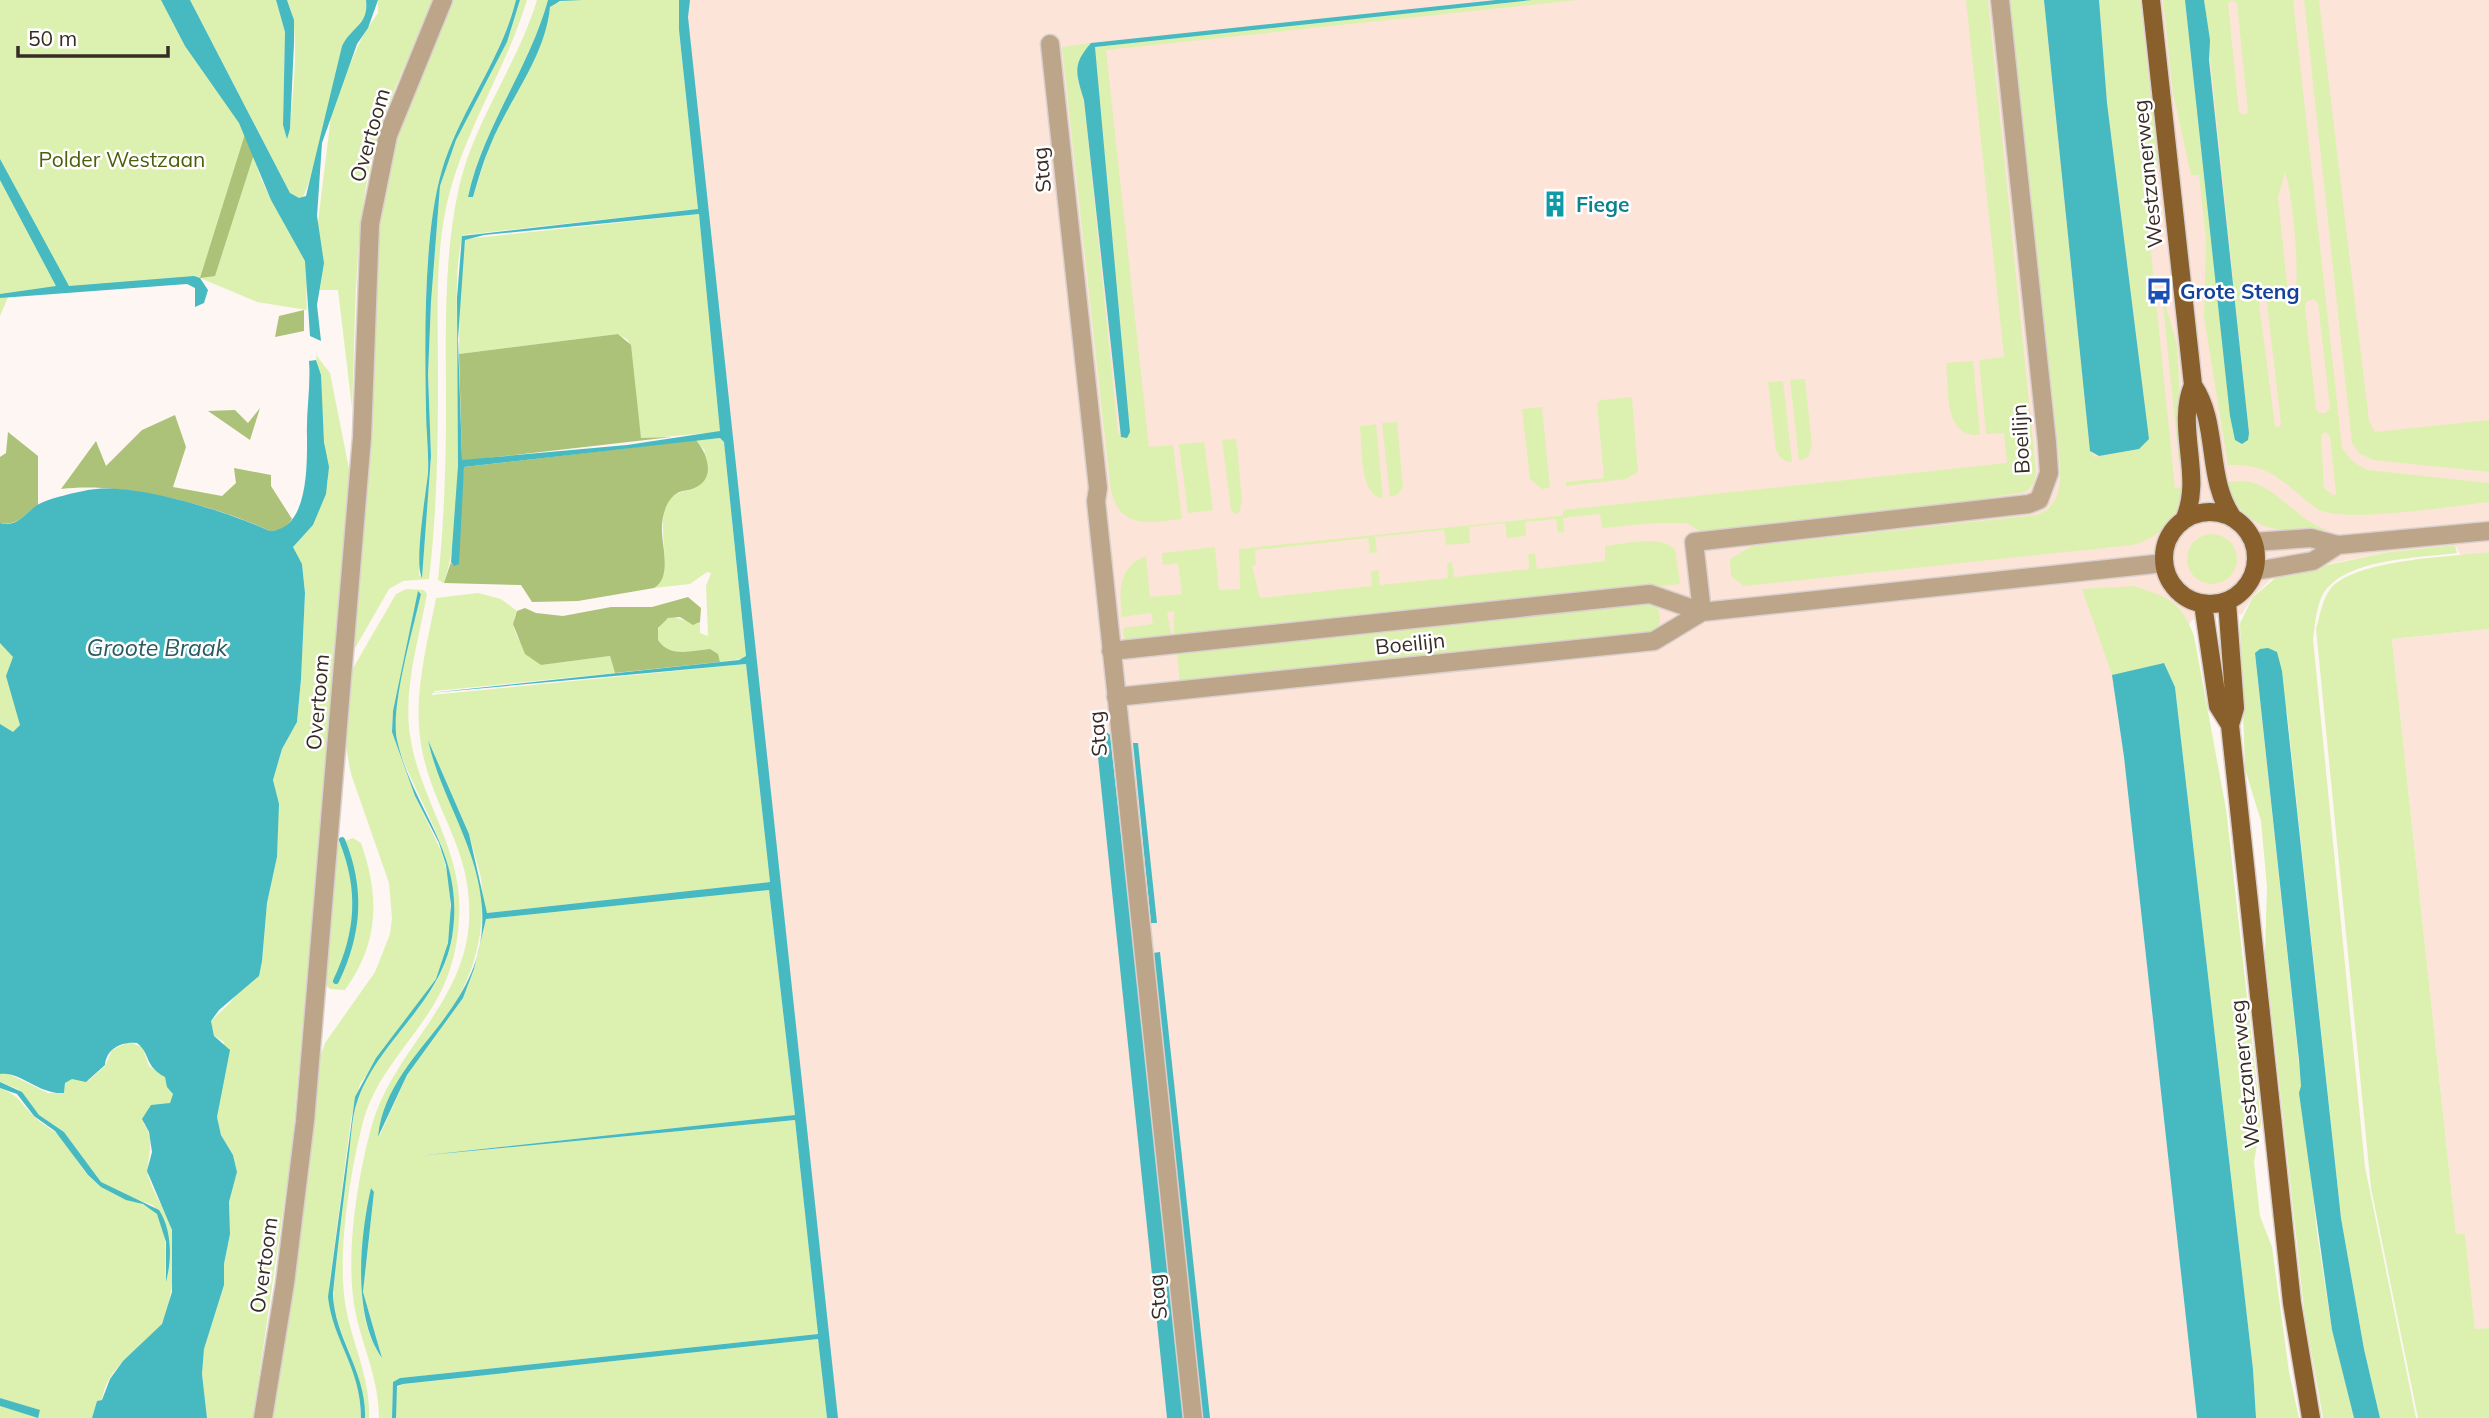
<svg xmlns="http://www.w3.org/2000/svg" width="2489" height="1418" font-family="Mulish,sans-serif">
<rect width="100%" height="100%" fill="#fdf6f3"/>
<path fill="#fde4d9" d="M685,0H2489V552L2461,556L2455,545L2389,552L2302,569L2270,580L2253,597L2242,614L2192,620L2164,663L2113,675L2124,757L2197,1418H832Z
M2489,629V1328L2475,1330L2465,1234L2456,1235L2392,639Z"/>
<path fill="#dcf1b0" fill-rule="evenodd" d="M0,0H173L257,145C247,177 295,230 305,260C309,275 305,295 307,310L257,302L200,278L9,295L0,316Z
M190,0H276L285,32L283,125L287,136L290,129C292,95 302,30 287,0H366C370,23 351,28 342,46C337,67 311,191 302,198H295L290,193Z
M378,0H434C412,50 387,100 373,153C353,235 356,324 352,408L338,290H319L317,230L331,116L339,88L364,33L378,13Z
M453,0H516C499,66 453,119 438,186C418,274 430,378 428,468C427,504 422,540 419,575L422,577L431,456L428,373L431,302L440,186L456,140L507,42L520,0H527C505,73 460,136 445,213C435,266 438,323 438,377C438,445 437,512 429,579L403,581L389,589L354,650L371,438L378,244L382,204L399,132Z
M537,0H548C529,69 483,126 468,197H473L490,144L552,4L566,0H679V30L698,209L463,235C455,265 457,300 457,331C457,404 466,515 444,583L438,580C444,524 446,467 446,410C446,337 443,263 458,192C472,124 517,66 537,0Z
M1532,0H1577L1106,50L1149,447L1173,445L1182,519C1146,523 1117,530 1110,484L1062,47L1091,43L1078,63V80L1084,100L1118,433L1123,438L1130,432L1095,47Z
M1966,0H1988L2036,471L2034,483L2026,492L1949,504L1701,532L1687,523H1657L1602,528L1600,514L1563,518L1564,532L1558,533L1556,519L1525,522L1526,536L1507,538L1505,523L1469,527L1470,543L1446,545L1444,530L1375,537L1377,552L1370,553L1368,538L1255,550L1256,565L1252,566L1260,598L1372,586L1371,571L1378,570L1380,585L1448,578L1447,563L1452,562L1454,577L1529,569L1528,554L1535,553L1537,569L1605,561V546C1625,544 1659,534 1675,549L1680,584L1174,639V611L1167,612L1172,639L1125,644L1123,628L1153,624L1151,613L1122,617C1119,592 1118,566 1146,556L1150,597L1182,594L1178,563L1163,565L1162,553L1215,547L1219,590L1240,589L1239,549L1559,516L1563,515V510L2007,463L2004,433L1986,434L1979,360L2004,357Z
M2008,0H2044L2090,451L2095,457L2139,449L2149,439L2107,103L2099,0H2140L2158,160L2156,230L2149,232L2175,488L2185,487C2179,515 2161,539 2132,545L1744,586L1731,576L1730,559L1752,546L2036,515C2064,507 2061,475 2059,453Z
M2163,0H2185L2235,440L2249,433L2204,0H2293L2342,448L2352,461L2367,470L2489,483V502C2454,506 2351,522 2322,511C2314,508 2307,501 2300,495C2274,474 2264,464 2228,465L2204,317L2206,240L2199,175H2191L2173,93ZM2232,0L2237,4L2248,112L2245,115L2239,112L2228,3ZM2285,173C2292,186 2302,290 2293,299L2288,294L2278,197ZM2263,299L2267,303L2281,424L2279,427L2275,426L2259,304ZM2314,299L2318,304L2330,408L2325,413H2319L2316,408L2305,307L2306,302ZM2325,432L2330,436L2336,493L2334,496L2324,488L2321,435Z
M2304,0H2319L2369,421L2375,432L2489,420V472L2373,460L2359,453L2352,443Z
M699,214L722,429L719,432L641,439L628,340L618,334L459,354L460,268L466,239Z
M2162,294L2177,344L2183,463L2179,464Z
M316,355L330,373L350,474L292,1149L253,1418H207L202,1374L204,1349L224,1285V1264L230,1234L229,1202L237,1172L233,1155L221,1135L217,1117L224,1042L214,1036L211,1021L230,1003L262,961L267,903L277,857L278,804L273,780L282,749L297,722L301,679L305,592L302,564L293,547L313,525L328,481Z
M1973,361L1980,435C1943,437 1949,390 1946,363Z
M1805,379L1812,446L1808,457L1799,461L1790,380Z
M1783,381L1792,462C1783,462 1779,457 1776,450L1768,382Z
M1632,397L1638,472L1626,479L1566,486V482L1604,478L1597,404L1601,400Z
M1542,407L1550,488L1542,489L1530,479L1522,409Z
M1397,422L1403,487L1397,495L1390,497L1382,423Z
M1376,424L1383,498C1359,497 1362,444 1360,426Z
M720,438L724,441L746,656L741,659L720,662L719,658L705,649C688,655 661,656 656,634L663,620L673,617L697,624L700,622V633L708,636L706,586L711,573L707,572L690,584L654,588C683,570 637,495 691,490L705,451L696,440Z
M1236,439L1242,498L1240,512L1234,514L1231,510L1222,440Z
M1204,442L1213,510L1188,513L1179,444Z
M2244,481C2277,484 2297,523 2329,530C2279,530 2248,537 2225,482Z
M2187 559a25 25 0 1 1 50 0a25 25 0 1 1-50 0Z
M2455,545L2457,553C2420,558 2342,558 2322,596C2316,609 2315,625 2313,639L2365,1167L2416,1418H2380L2364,1349L2341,1218L2287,712L2255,653L2317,1232L2332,1330L2354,1418H2323L2305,1318L2265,953L2267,887L2261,821L2245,769L2240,623L2253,597L2279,575L2389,552Z
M2489,552V629L2392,639L2456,1234H2465L2475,1329L2489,1328V1418H2418L2371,1188L2316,629C2320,616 2322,599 2331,588C2358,559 2450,557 2489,552Z
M2135,586C2169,598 2181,601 2194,636L2226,809L2261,1122L2254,1162L2260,1216L2272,1247L2289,1372L2299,1418H2256L2253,1369L2175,687L2164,663L2112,675L2082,589Z
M406,589L424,590L427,594C419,639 403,689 410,735C419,799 464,850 459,918C458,946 451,974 437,999C413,1042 374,1075 362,1126C350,1174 339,1244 344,1294C348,1337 371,1374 369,1418H365C364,1379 345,1348 335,1312C329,1288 349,1130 357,1102C377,1037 446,1004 453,929C459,876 438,835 416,789C409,773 400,757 397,740C390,704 413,631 421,594L419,591L393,711L392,732L415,796L442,853L449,879L451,919L446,954L436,979L360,1084L351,1119L329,1288L334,1323L359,1386L361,1418H271L300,1241L320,1057L325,1043L375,972L390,934L392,918L389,883L351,774L346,747L352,670L396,594Z
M478,593L501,599L517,611C506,633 527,650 541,665L610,656L615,673L435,691L431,695L746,664L770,882L487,913L484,912L481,878L469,834L428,740C438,780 460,816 473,855C494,917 476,980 437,1031C411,1064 383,1092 379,1137L407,1075L463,998L474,969L486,919L769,890L795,1115L418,1156L795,1120L818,1334L400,1378L393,1382L392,1418H379C379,1381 364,1350 356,1315C344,1261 357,1178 372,1125C393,1051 464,1004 469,922C473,852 437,817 423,755C411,702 426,650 436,598ZM371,1188L374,1194L363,1292L382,1358C348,1310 366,1241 371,1188Z
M1652,601C1661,610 1663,623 1655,633L1180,685L1177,650Z
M0,628L15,657L10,667L11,674L34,733L0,738Z
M353,838L361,843C380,897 379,943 345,990L330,989L325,984L337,844Z
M129,1042L142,1047L149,1066L165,1077L173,1094L170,1103L143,1123C158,1141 144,1161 149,1179C155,1196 166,1211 171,1228C177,1250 173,1314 157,1331C137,1351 106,1368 102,1400L97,1401L92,1418H0V1406L37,1417L40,1411L0,1398V1088C22,1097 20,1104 36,1118C45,1127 57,1131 65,1141C74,1154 81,1170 93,1180C110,1196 149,1201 158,1216C169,1236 164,1257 166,1278L168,1275V1235L162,1215L152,1205L124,1195L101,1182L64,1132L39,1115L18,1089L0,1082V1074L7,1073L48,1093H64L65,1083L74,1078L88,1081L105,1066L112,1050Z
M818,1339L827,1418H396V1388L403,1384Z"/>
<path fill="#acc278" d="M245,134L254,154L215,276L200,278Z
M304,310V331L275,337L279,316Z
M618,334L631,345L641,438L672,437L462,461L459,354Z
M260,408L250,440L208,411L235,410L248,423Z
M175,415L186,447L173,487L222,496L236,483L234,468L271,475V486L292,519C286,528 281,531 270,531C214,505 122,481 61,489L96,441L106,466L142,430Z
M8,432L38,456V505C24,514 18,527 0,523V457L6,453Z
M696,440C708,454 717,481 692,489C687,491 681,490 676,494C665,501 661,520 662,533C663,550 671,578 654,588L578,601L532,602L521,585L444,583L451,562L452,565L464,467Z
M688,597L701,608L700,622L693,625L680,617L668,618L658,628V640C671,659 692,650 710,649L718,654L720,662L615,673L610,656L541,665L525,654L513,624L517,611L525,608L536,613L563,616L611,607H652Z"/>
<path fill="#46b9c1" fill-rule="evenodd" d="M161,0H190L290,193L299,198L306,196L342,46C352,26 369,25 366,0H378L368,28L357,44L322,143L317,216L324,263L317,305L321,341L310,336L305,261L271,200L239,123L185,46Z
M276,0H287L294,20V43L290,129L287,139L283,125L285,32Z
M516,0H520L507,42L456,140L440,186L431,302L428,374L431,456L422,578C414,563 426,494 428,473C429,452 426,430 426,409C425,340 423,235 442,170C460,110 501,61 516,0Z
M548,0H582L560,1L550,7C545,58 509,99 490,146C483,162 478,180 473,197H468C483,127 529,69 548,0Z
M679,0H690L688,17L838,1418H827L818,1339L403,1384L397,1386L396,1418H392L393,1382L400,1378L818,1334L795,1120L418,1156L795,1115L769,890L486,919L474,969L463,998L407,1075L378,1137C387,1049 489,1014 482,908C478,846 441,799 428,740L469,834L487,913L770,882L746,664L430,693L739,660L746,656L724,442L720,438L464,467L459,564L454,566L451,562L458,466L457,298L462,236L698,209L679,30ZM699,214L720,431L627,445L462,460L458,339L465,240L484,235Z
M1496,0H1532L1095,47L1130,432L1127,438L1121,437L1084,100C1075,71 1073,64 1091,43Z
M2044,0H2099L2107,103L2149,439L2139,449L2099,456L2090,451Z
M2185,0H2204L2210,40L2209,60L2249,433L2248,440L2242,444L2235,440L2230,416Z
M0,159L69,286L194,276L200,278L208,290L204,303L195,307V288L187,284L0,298V294L56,286L0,180Z
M316,360L321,375L324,442L329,467L326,494L313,525L293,547L302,564L305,593L301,679L297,722L282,749L273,780L279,804L277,857L267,903L262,961L259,976L219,1010L211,1021L214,1036L230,1050L217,1117L221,1135L233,1155L237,1172L229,1202L230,1234L224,1264V1285L204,1349L202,1374L207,1418H92L97,1401L102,1400L110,1379L123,1361L162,1324L172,1292V1230L147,1171L152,1152L149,1132L142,1119L151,1105L170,1103L173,1094L167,1087L165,1077C144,1066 151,1054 137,1043C120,1041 106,1050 105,1065L86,1082L72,1079L65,1083L64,1093C39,1095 21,1071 0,1074V724L13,732L20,725L6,676L13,657L0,643V523C20,528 25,511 41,503C55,497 73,493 88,490C133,481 228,512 270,531C309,530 307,463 307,436C306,411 311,386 309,361Z
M418,591L421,594C413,630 390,707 397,740C413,811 463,849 453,930C445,1001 381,1036 358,1099C351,1118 351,1142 348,1162C343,1206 337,1250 333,1294C334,1337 367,1373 365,1418H361C361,1367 333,1342 328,1297L355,1097L376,1058L436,979L448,943L451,905L446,865L439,843L415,796L392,732L393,711Z
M2260,649L2268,648L2277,652L2282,671L2341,1218L2364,1349L2380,1418H2354L2332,1330L2299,1093L2301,1086L2299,1060L2255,653Z
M2164,663L2175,687L2253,1369L2256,1418H2197L2124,757L2112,675Z
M1104,730L1110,735L1186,1418H1167L1096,738Z
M1133,743H1138L1157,923H1151Z
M1160,952L1210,1418H1201L1153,953Z
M0,1082L22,1092L39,1115L64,1132L101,1182L159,1210C172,1230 172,1259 166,1282V1242L157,1214L143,1204L126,1200L101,1187L88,1175L55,1131L34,1116L17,1094L0,1088Z
M371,1188L374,1192L363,1292L382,1358C352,1316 360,1236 371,1188Z
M0,1398L40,1410L38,1418L0,1406Z"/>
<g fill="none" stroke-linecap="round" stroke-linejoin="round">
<path stroke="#46b9c1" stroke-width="6" d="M336,981C359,933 362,889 342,840"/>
<g stroke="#dad1ce" stroke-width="21">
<path id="minor" d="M1050,44L1098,488L1096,501L1193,1418
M2254,542L2311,538L2338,545L2489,531
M2255,571L2313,561L2338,545
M1702,612L1694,542L2029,504L2039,500L2049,473L2047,443L2000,0
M1111,651L1650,594L1702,612L2164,563
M1116,697L1654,641L1702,612
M263,1418L285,1283L305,1121L362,437L370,224L388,135L443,0"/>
</g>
<g stroke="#dad1ce" stroke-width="21">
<path id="major" d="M2151,0L2193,385C2175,428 2204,477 2184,520
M2193,385C2220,425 2205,478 2233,518
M2164 558a46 46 0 1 1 92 0a46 46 0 1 1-92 0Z
M2227,602L2235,708L2230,725L2292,1303L2311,1418
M2203,604L2218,706L2230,725"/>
</g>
<use href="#minor" stroke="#bda58a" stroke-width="18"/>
<use href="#major" stroke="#895f2b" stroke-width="18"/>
</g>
<defs>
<g id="building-bare" transform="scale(2.1)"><path d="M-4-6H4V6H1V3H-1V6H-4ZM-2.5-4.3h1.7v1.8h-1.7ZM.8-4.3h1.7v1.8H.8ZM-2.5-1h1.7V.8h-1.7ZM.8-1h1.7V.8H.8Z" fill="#0f9aa8" stroke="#fff" stroke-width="2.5" paint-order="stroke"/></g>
<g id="bus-bare" transform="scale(2.1)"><path d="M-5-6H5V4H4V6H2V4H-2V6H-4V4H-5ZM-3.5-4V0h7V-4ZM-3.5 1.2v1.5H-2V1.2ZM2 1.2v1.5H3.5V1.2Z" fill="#1a4fb4" stroke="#fff" stroke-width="2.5" paint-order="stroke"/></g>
</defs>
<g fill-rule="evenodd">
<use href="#building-bare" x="1555" y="204"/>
<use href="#bus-bare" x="2159" y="291"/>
</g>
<g text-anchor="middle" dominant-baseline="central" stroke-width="5" stroke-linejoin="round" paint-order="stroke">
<g font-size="21" fill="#382b26" stroke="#fff">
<text transform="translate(369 135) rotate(-74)">Overtoom</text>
<text transform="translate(1041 170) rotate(-96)">Stag</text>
<text transform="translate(2147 174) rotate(-96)">Westzanerweg</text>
<text transform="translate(2020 439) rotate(-93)">Boeilijn</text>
<text transform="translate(1410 643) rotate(-6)">Boeilijn</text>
<text transform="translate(317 702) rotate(-85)">Overtoom</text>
<text transform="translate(1097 734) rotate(-96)">Stag</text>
<text transform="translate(2244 1074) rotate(-96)">Westzanerweg</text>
<text transform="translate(263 1265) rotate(-82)">Overtoom</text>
<text transform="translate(1157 1297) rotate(-96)">Stag</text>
</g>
<g font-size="21" fill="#4c5f0b" stroke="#fff">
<text x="122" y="159">Polder Westzaan</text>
</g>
<g font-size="21" font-weight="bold" fill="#0d838f" stroke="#fff" text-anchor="start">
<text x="1576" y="204">Fiege</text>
</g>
<g font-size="21" font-weight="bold" fill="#164399" stroke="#fff" text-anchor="start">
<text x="2180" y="291">Grote Steng</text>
</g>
<g font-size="23" font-style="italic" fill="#2b5b5f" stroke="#fff">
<text x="157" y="647">Groote Braak</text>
</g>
</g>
<path d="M18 46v10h150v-10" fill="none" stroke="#382b26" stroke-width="3.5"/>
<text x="28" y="46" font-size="21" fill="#382b26" stroke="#ffffff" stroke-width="5" paint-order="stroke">50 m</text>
</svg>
